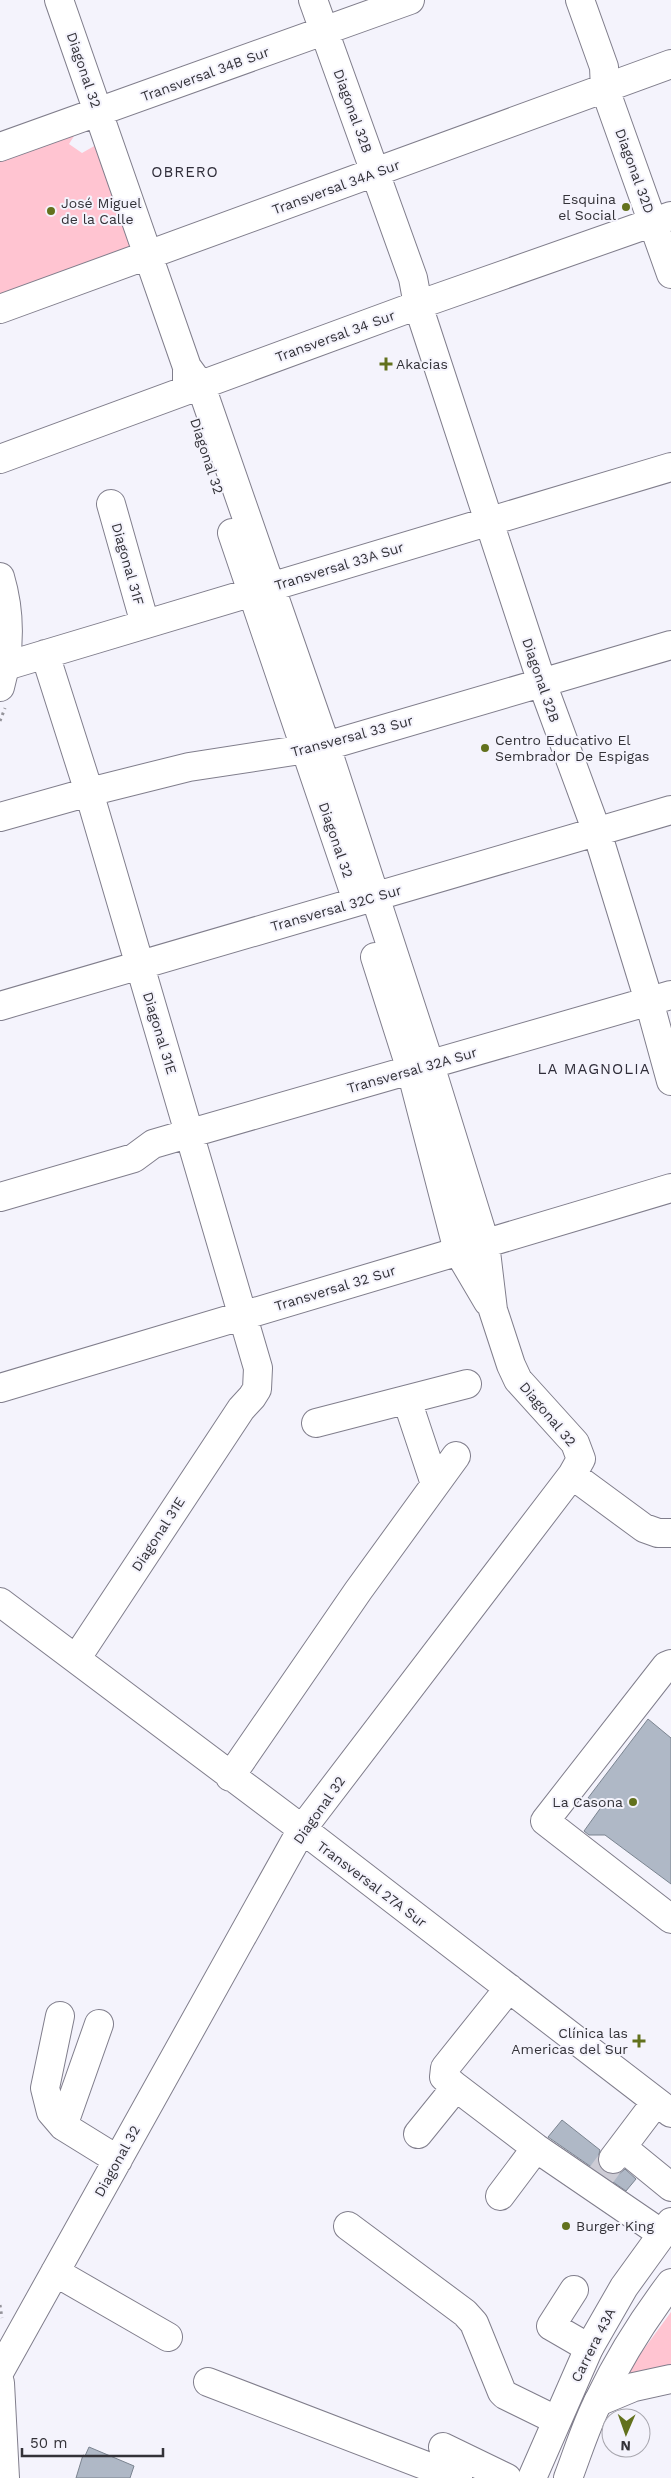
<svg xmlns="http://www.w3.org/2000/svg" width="671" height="2478" font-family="'Work Sans',sans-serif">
<rect width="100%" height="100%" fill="#f4f3fc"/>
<path fill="#ffc4d1" d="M81,125L69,144L82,153L103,141L139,249L0,299V152Z
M671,2312V2367L625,2375Z"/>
<path fill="#afb8c6" stroke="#7b8490" d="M648,1719L671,1738V1884L605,1835H589L584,1831L602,1806L588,1798Z
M562,2120L600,2150L598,2158L599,2166L603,2171L612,2174H619L625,2169L636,2179L626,2191L548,2137Z
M89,2447L134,2466L130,2478H76L83,2455L85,2456Z"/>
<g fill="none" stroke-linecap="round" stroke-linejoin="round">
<path stroke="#cdccd5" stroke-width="28" stroke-dasharray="28 14" stroke-linecap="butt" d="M599,2178L613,2159"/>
<g stroke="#807e8c" stroke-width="30">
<path id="minor" d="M59,0L187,367V385
M313,0L413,278L418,305L542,683L597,832L649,1001L671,1081
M580,0L604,67L605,89L671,274
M0,147L410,0
M0,309L671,64
M0,459L429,301L671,216
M111,504L145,624
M232,533L355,895
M45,654L89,792L258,1368L257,1389L252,1397L241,1409L76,1659
M6,666L671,467
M0,817L89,792L189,767L326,746L671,645
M375,957L411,1070L458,1251L488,1302
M0,1006L671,810
M0,1197L134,1158L153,1144L177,1137L671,995
M0,1388L671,1188
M407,1400L435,1484
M316,1423L467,1384
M572,1475L644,1528L658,1533H671
M0,1602L302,1829L671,2113
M671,1664L666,1666L545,1821L671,1919
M230,1777L358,1591L456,1456
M60,2016L45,2088L51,2112L63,2126L118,2160
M456,2087L444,2077L445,2068L509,1988
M63,2126L99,2024
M418,2134L456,2087L536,2148L662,2234
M622,2147L671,2187
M613,2159L656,2102
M500,2196L536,2148
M348,2226L465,2313L474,2323L502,2392L505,2395L556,2420
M55,2272L168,2337
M574,2290L551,2326L589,2348
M0,2371L302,1829L572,1475L581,1459L575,1443L518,1380L511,1365L493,1310L485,1243L430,1065L326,746L201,386L187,367
M208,2382L458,2478
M598,2402L634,2387L671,2379
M443,2447L507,2478"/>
</g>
<g stroke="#807e8c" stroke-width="30">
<path id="major" d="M0,577C11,614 10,651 0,687
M0,2383L5,2478
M532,2478L589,2348L624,2287L671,2222
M568,2478C578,2452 586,2425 599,2400C619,2358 643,2320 671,2283"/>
</g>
<path stroke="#94939a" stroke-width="3" stroke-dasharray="2.5 4" stroke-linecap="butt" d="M0,721L5,708
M0,2305L2,2318"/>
<use href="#minor" stroke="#fff" stroke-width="28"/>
<use href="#major" stroke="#fff" stroke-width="28"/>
</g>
<g fill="#62711d" stroke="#f4f3fc" stroke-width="2">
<circle cx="626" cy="207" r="5"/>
<circle cx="51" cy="211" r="5"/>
<path d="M383.5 356.5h5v5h5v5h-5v5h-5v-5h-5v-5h5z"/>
<circle cx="485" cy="748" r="5"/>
<circle cx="633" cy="1802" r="5"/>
<path d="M636.5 2033.5h5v5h5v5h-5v5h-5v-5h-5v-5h5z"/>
<circle cx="566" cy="2226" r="5"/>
</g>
<g text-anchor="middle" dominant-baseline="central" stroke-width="4" stroke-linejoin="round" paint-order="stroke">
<g font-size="14" fill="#333238" stroke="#f4f3fc">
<text transform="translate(84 70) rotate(71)">Diagonal 32</text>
<text transform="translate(205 74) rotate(-20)">Transversal 34B Sur</text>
<text transform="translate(353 111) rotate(70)">Diagonal 32B</text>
<text transform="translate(635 171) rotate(70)">Diagonal 32D</text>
<text transform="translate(336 187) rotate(-20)">Transversal 34A Sur</text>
<text transform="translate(335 336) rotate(-20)">Transversal 34 Sur</text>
<text transform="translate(207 456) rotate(72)">Diagonal 32</text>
<text transform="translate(128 564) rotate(74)">Diagonal 31F</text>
<text transform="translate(339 566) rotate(-17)">Transversal 33A Sur</text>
<text transform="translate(541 680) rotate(71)">Diagonal 32B</text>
<text transform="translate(352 736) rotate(-15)">Transversal 33 Sur</text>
<text transform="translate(336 840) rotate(71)">Diagonal 32</text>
<text transform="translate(336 908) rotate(-16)">Transversal 32C Sur</text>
<text transform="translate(160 1033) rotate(73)">Diagonal 31E</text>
<text transform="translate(412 1070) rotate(-16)">Transversal 32A Sur</text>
<text transform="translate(335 1288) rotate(-17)">Transversal 32 Sur</text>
<text transform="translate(548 1414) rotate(50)">Diagonal 32</text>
<text transform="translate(158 1534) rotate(-57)">Diagonal 31E</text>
<text transform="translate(319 1810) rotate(-55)">Diagonal 32</text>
<text transform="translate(372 1884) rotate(37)">Transversal 27A Sur</text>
<text transform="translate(117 2161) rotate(-61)">Diagonal 32</text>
<text transform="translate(593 2345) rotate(-63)">Carrera 43A</text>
</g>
<g font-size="14" fill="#333238" stroke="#f4f3fc" text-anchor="start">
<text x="616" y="199" text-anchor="end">Esquina<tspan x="616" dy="16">el Social</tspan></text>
<text x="61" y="203">José Miguel<tspan x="61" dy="16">de la Calle</tspan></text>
<text x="396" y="364">Akacias</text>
<text x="495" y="740">Centro Educativo El<tspan x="495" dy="16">Sembrador De Espigas</tspan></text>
<text x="623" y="1802" text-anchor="end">La Casona</text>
<text x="628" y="2033" text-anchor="end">Clínica las<tspan x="628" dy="16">Americas del Sur</tspan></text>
<text x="576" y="2226">Burger King</text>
</g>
<g font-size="15" letter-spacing="1" fill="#2f2d39" stroke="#f4f3fc">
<text x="185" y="172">OBRERO</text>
<text x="594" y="1069">LA MAGNOLIA</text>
</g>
</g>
<g transform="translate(626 2433) rotate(182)"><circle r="24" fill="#f4f3fc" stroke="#a7a6ae"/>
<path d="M0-4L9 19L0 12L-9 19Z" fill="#62711d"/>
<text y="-8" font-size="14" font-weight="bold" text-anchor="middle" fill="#333238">N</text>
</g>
<path d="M22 2448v8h141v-8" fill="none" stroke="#333238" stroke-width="2.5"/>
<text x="30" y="2448" font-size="15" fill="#333238" stroke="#f4f3fc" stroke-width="4" paint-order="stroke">50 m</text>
</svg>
